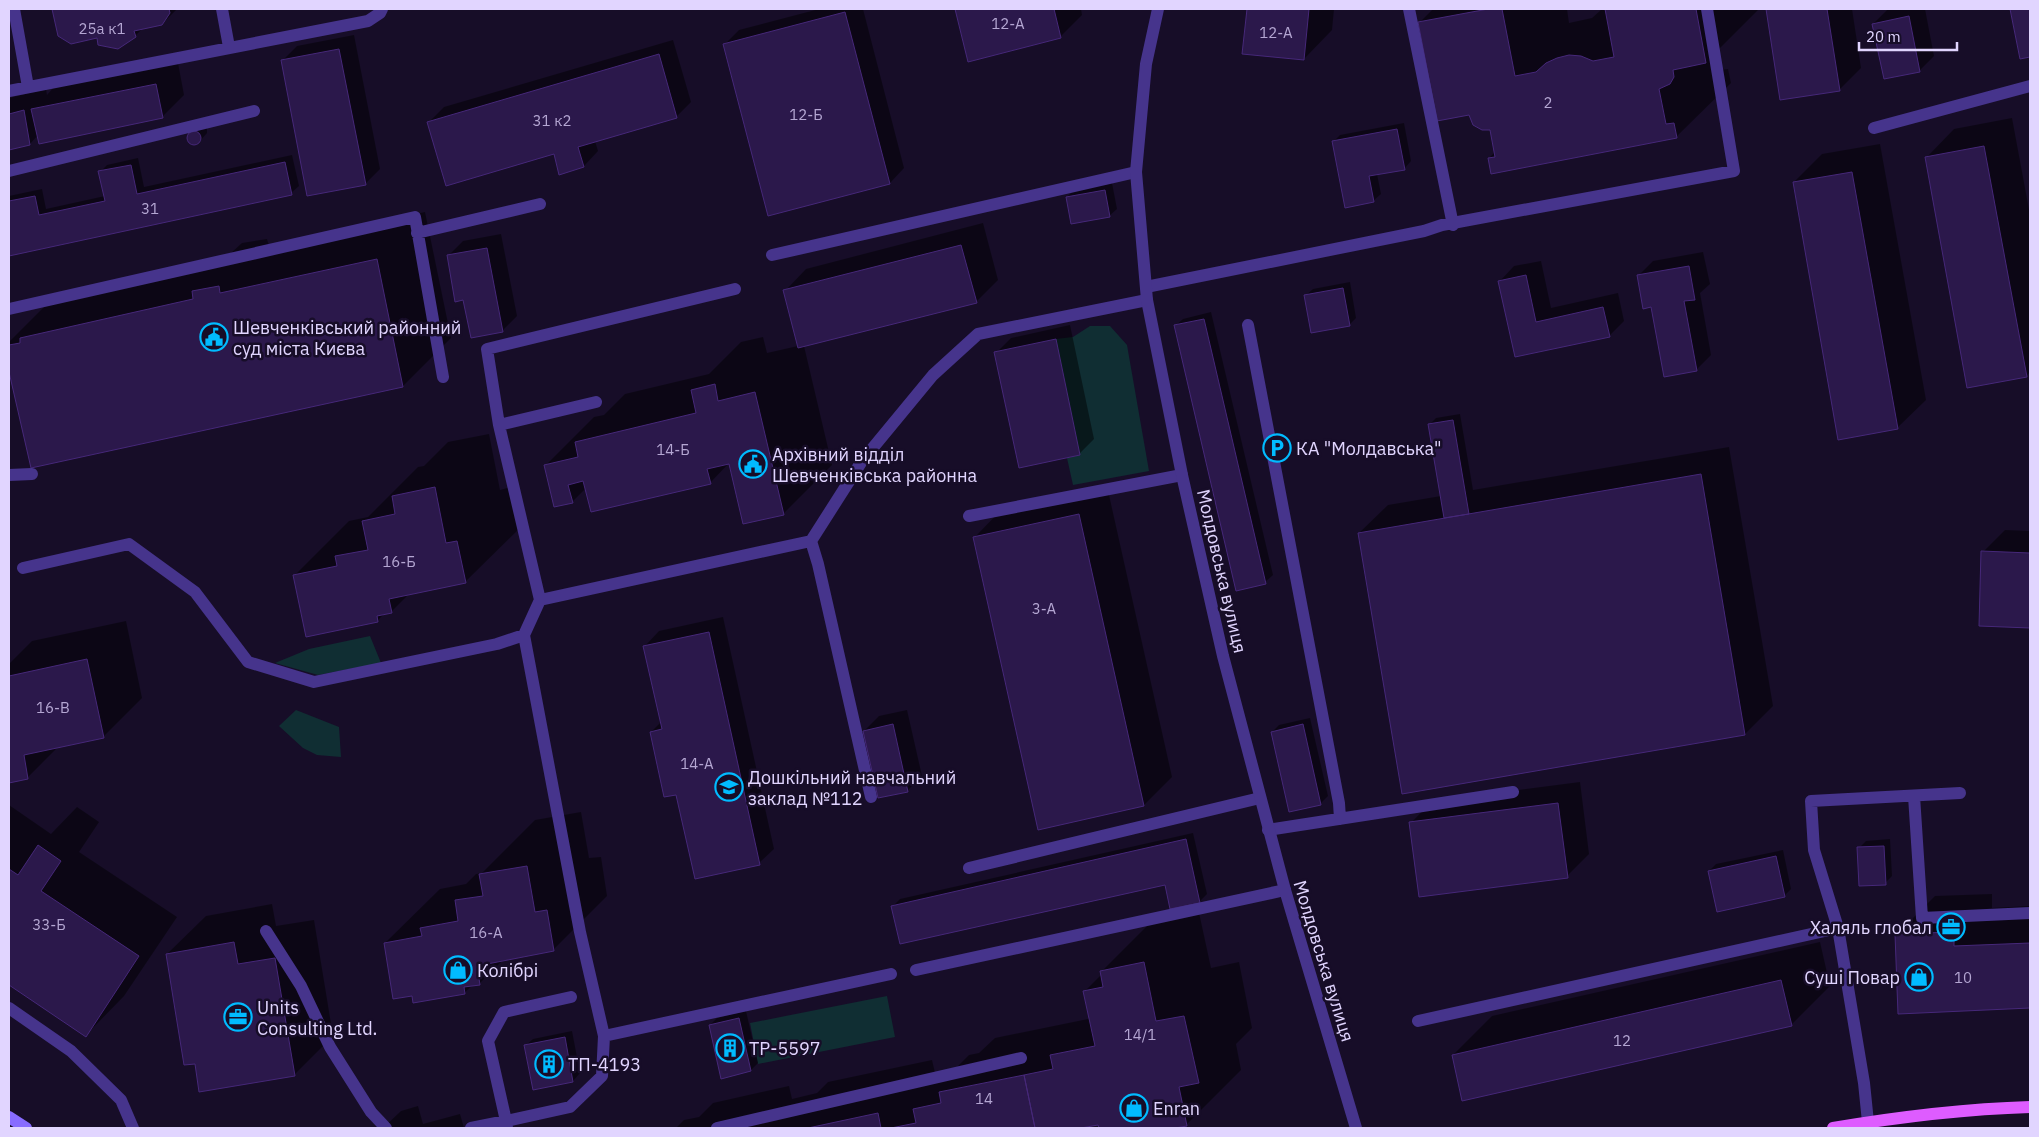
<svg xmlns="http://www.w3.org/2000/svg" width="2039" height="1137" font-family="'IBM Plex Sans',sans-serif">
<rect width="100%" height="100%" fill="#170d28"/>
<path fill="#102e33" d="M1090,326H1110L1127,345L1149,471L1073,485L1067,458L1080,455L1056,339L1073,337Z
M370,636L381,663L318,675L275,663L309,649Z
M296,710L339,727L341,757L317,755L303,748L279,726Z
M887,996L895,1037L758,1064L750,1023Z"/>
<path fill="#0007" d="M54,9H177L162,24L144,27L135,36L98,37L59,35Z
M819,9H863L904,168L890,183L724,45L739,30Z
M956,9H1081L1082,15L1060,37L969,60Z
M1248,9H1334L1332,30L1304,59L1244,53Z
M1433,9H1567L1569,23L1592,18L1602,9H1759L1717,51L1720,70L1728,69L1731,83L1676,137L1489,158L1495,152L1491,129L1420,22Z
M1767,9H1852L1861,68L1839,90L1781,98Z
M1888,9H1925L1934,56L1920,70L1873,24Z
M2011,9H2030V56L2021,58Z
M354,35L380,169L365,184L282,61L297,46Z
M673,40L691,102L676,117L595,141L598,151L584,166L555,153L429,122L444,107Z
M178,63L184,95L162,117L38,135L30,144L9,148V98L46,89L47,95L54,87Z
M2012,118L2030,215V372L2027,375L1926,158L1954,129Z
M1404,123L1411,161L1404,169L1377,174L1381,194L1373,201L1333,142L1340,135Z
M197,126H207V133L200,141L194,144L191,143L188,137Z
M1880,144L1926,400L1897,428L1794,182L1822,154Z
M292,155L299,186L291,193L9,255V196L42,189L46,209L105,196L100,172L107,165L138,158L144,187Z
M1112,183L1117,209L1109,216L1067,197L1074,190Z
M425,212L451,338L403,386L32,467L9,366V342L53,298L231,253L242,243L267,239L269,246Z
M983,223L998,280L976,302L804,346L832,465L783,514L730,462L710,483L586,488L572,502L545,466L594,417L604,415L625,394L709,374L741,342L763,337L767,353L798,346L785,291L806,269Z
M501,234L517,316L502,331L448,256L463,241Z
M1703,252L1710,284L1700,293L1711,355L1696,370L1652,306L1638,276L1653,261Z
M1541,261L1551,308L1618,293L1624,321L1609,336L1516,355L1500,281L1514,266Z
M1350,282L1356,318L1349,325L1305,296L1313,289Z
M1211,312L1273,575L1265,582L1175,326L1183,319Z
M1070,325L1094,439L1079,454L996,353L1011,338Z
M1460,414L1473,490L1729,447L1773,706L1745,734L1403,792L1359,533L1388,505L1441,496L1429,425L1436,418Z
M489,434L500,490L511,487L520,528L465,582L410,593L391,612L385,613L377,621L295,575L349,521L368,517L418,467L424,466L448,442Z
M1107,486L1172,777L1144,805L974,538L1002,509Z
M2005,530L2030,531V626L1980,625L1983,552Z
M723,617L774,849L759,863L677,793L651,732L661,722L645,646L659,631Z
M126,621L142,698L103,737L59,746L28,777L9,781V664L32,641Z
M907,710L922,776L908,790L864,731L879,716Z
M1310,718L1328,796L1320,804L1272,732L1279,725Z
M1580,782L1589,854L1567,876L1411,823L1432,801Z
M9,805L51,834L77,807L99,822L79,852L177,917L124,996L86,1035L9,984Z
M581,812L589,858L601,857L607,896L553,950L502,961L480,983L473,985L464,993L413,995L385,943L440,889L466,884L476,874L482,873L535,820Z
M1193,833L1207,894L1200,901L1171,908L1166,883L893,906L900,899Z
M1890,839L1892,876L1885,883L1859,848L1866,841Z
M1783,850L1791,889L1784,896L1709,871L1716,864Z
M1992,894V908L2030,906V1007L1899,1013L1896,935L1935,896Z
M272,904L276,926L314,920L333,1036L294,1075L196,1062L167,954L206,916Z
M1198,908L1211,968L1239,962L1252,1028L1236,1044L1241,1070L1186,1125L1169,1128H1100L1099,1123L1075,1128H676L684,1120L699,1117L713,1103L789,1086L792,1099L817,1093L828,1082L932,1060L936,1077L951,1073L969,1055L979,1053L995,1038L1088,1019L1090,1017L1084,992L1102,974V971L1156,917Z
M1820,942L1830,986L1791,1025L1453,1055L1492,1016Z
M746,1011L758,1063L751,1070L710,1025L717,1018Z
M572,1031L580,1073L573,1081L534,1088L525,1046L533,1039Z
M418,1106L423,1124L460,1114L464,1128H383L401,1111Z"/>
<path fill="#2b184b" stroke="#462879" d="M52,9H169L170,13L162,25L134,31L136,37L118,49L98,45L97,38L71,44L58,36Z
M955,9H1054L1061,38L968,62Z
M1247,9H1309L1304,60L1242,54Z
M1488,9H1502L1515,76L1536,72L1546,63L1557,58L1569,55L1581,56L1593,61L1614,57L1605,9H1696L1706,63L1673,70L1674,77L1670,84L1659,89L1666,124L1674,123L1677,138L1491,174L1488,158L1495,157L1490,130H1482L1473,125L1469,115L1437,121L1418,22Z
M1766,9H1827L1840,91L1780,100Z
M2010,9H2030V57L2020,59Z
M845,12L890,184L768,216L723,44Z
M1909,16L1920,72L1884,79L1872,24Z
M339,49L366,185L307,196L281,60Z
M659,54L677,118L578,147L584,167L559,175L554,154L446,186L427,122Z
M156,84L163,118L39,144L31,109Z
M24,110L30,145L9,150V114Z
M1397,129L1405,170L1369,176L1374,202L1345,208L1332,141Z
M187 138a7 7 0 1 1 14 0a7 7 0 1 1-14 0Z
M1984,146L2027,377L1967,388L1925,157Z
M285,162L292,195L9,256V201L35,196L39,215L105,201L98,171L131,165L137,194Z
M1852,172L1898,429L1838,440L1793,182Z
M1105,190L1110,217L1071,224L1066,197Z
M961,245L977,303L798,348L783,290Z
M487,248L503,332L471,338L463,300L455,302L447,255Z
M377,259L403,387L31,468L9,372V345L20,343V338L193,299L192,291L219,286L220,293Z
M1689,266L1695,300L1684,301L1697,371L1664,377L1651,307L1643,309L1637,275Z
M1526,275L1536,322L1603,307L1610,337L1515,357L1498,281Z
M1343,288L1350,326L1311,333L1304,295Z
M1204,319L1266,584L1236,591L1174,325Z
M1056,339L1080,455L1019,468L994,352Z
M715,384L718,401L755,392L784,515L743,524L729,464L707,469L711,484L591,512L583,481L568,485L573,503L554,507L544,465L578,457L575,442L696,413L691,390Z
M1453,420L1469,514L1444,518L1428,424Z
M1701,474L1745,735L1402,794L1358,533Z
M435,487L446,543L457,541L466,583L389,599L392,613L377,616L378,622L306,637L293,575L337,566L335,556L368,550L362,521L395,514L392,496Z
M1079,514L1144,806L1038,830L973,537Z
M1981,551L2030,553V628L1979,626Z
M709,632L760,865L695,879L676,795L664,797L650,732L662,729L643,646Z
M87,659L104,738L24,755L28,779L9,783V676Z
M893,724L908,792L878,798L863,731Z
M1303,724L1321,805L1289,812L1271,732Z
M1558,803L1568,878L1419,897L1409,822Z
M1186,839L1200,903L1170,909L1165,885L900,944L891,906Z
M38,845L61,861L41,891L139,956L86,1037L9,985V869L18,875Z
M1884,846L1886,885L1859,886L1857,847Z
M1776,856L1785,897L1717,912L1708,871Z
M527,866L535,912L547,910L554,951L477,966L480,985L464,987L465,994L413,1003L412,996L393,999L384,943L422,936L420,928L458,921L455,900L483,896L479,874Z
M1954,932V946L2030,943V1008L1898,1014L1895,934Z
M234,942L238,964L275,958L295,1076L199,1092L195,1064L184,1065L166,954Z
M1144,962L1156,1021L1184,1016L1199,1083L1179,1087L1187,1126L1175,1128H1099L1098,1125L1081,1128H1035L1024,1075L1053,1069L1050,1055L1095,1046L1083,991L1103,987L1100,971Z
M1781,980L1792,1026L1462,1101L1452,1055Z
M739,1018L751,1071L721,1079L709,1025Z
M565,1037L573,1082L533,1090L524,1045Z
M1024,1075L1035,1128H891L916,1123L913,1109L941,1103L939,1092Z
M878,1113L881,1128H808Z"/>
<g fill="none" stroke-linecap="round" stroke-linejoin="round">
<path stroke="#46348c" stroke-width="12" d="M14,9L28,87
M222,9L229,47
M1409,9L1453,225
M9,91L368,21L380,13L382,9
M1874,128L2030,86
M9,171L254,111
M417,233L540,204
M772,255L1136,172
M1146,287L1424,231L1442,225L1734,171L1707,9
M9,309L415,217L443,377
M1248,325L1339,803L1340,819
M499,425L487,349L735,289
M9,475L32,474
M969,516L1182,475
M811,541L818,564L871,797
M23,568L129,544L195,592L248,662L314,682L497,644L524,635
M540,600L499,425L596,402
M1914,796L1922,918L2030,913
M1268,830L1513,792
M969,868L1260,798
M1838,928L1814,850L1811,801L1960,793
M266,931L301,986L330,1047L371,1112L386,1128
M916,970L1285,890
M9,1008L71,1051L121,1100L133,1128
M1418,1021L1838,928L1864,1083L1868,1122
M604,1036L891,974
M471,1128L506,1121L488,1041L504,1012L571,997
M507,1128L506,1121L570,1107L602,1076L604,1036L580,932L524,635L540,600L811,541L862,461L933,375L978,334L1147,300
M717,1128L1021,1058"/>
<path stroke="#46348c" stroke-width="12" d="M1158,9L1146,64L1136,172L1147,300L1182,475L1223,656L1285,890L1356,1128"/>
<path stroke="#886cff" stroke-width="12" d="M9,1117L26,1128"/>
<path stroke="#de5cff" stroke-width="12" d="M1833,1128C1898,1117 1964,1109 2030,1107"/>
</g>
<defs>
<g id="civic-ring" transform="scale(1.4375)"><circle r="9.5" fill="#170d28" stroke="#01bbff" stroke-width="1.5"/><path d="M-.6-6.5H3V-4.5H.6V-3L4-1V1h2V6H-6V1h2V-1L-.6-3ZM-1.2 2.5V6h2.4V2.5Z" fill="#01bbff"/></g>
<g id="parking-ring" transform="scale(1.4375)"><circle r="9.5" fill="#170d28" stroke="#01bbff" stroke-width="1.5"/><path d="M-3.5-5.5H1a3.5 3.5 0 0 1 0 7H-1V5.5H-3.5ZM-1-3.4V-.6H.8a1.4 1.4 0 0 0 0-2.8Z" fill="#01bbff"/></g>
<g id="school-ring" transform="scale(1.4375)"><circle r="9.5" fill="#170d28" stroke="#01bbff" stroke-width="1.5"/><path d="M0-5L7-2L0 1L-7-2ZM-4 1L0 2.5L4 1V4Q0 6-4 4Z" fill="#01bbff"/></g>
<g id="office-ring" transform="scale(1.4375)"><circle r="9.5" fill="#170d28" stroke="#01bbff" stroke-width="1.5"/><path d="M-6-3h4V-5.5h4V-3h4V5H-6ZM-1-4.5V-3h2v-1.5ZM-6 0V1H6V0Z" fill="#01bbff"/></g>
<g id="shop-ring" transform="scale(1.4375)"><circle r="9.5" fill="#170d28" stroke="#01bbff" stroke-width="1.5"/><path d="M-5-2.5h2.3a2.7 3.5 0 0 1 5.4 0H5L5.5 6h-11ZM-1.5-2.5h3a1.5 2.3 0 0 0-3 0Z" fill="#01bbff"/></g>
<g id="building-ring" transform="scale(1.4375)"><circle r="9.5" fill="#170d28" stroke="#01bbff" stroke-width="1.5"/><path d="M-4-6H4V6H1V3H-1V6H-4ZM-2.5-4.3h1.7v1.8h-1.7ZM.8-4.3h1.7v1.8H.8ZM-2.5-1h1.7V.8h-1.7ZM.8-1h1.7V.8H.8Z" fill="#01bbff"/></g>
</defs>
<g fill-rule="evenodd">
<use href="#civic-ring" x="214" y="337"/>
<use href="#parking-ring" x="1277" y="448"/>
<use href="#civic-ring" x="753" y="464"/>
<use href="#school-ring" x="729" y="787"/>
<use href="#office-ring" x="1951" y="927"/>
<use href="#shop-ring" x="458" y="970"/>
<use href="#shop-ring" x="1919" y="977"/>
<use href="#office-ring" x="238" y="1017"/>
<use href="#building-ring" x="730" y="1048"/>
<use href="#building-ring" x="549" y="1064"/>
<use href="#shop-ring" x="1134" y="1108"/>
</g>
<g text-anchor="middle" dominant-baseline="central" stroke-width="5" stroke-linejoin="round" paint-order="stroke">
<g font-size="15" fill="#b4a6d2">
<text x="1008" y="23">12-А</text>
<text x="102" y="28">25а к1</text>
<text x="1276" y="32">12-А</text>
<text x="1548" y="102">2</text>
<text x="806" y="114">12-Б</text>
<text x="552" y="120">31 к2</text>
<text x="150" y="208">31</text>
<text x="673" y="449">14-Б</text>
<text x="399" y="561">16-Б</text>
<text x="1044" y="608">3-А</text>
<text x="53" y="707">16-В</text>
<text x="697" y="763">14-А</text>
<text x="49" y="924">33-Б</text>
<text x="486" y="932">16-А</text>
<text x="1963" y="977">10</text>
<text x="1140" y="1034">14/1</text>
<text x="1622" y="1040">12</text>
<text x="984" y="1098">14</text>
</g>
<g font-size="18" fill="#e1d5ff" stroke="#170d28" text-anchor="start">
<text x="233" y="327">Шевченківський районний<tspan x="233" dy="21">суд міста Києва</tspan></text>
<text x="1296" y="448">КА "Молдавська"</text>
<text x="772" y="454">Архівний відділ<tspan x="772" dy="21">Шевченківська районна</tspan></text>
<text x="748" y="777">Дошкільний навчальний<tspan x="748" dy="21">заклад №112</tspan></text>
<text x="1932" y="927" text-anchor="end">Халяль глобал</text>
<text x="477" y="970">Колібрі</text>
<text x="1900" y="977" text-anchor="end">Суші Повар</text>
<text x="257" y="1007">Units<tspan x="257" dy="21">Consulting Ltd.</tspan></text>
<text x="749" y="1048">ТР-5597</text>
<text x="568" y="1064">ТП-4193</text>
<text x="1153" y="1108">Enran</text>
</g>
<g font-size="18" fill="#e1d5ff" stroke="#170d28">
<text transform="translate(1222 571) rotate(77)">Молдовська вулиця</text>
<text transform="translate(1324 961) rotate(73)">Молдовська вулиця</text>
</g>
</g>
<rect width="2039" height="1137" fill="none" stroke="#e1d5ff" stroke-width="20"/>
<path d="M1859 42v8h98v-8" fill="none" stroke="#e1d5ff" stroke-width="2.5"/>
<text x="1866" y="42" font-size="15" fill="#e1d5ff" stroke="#170d28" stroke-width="4" paint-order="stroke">20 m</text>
</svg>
